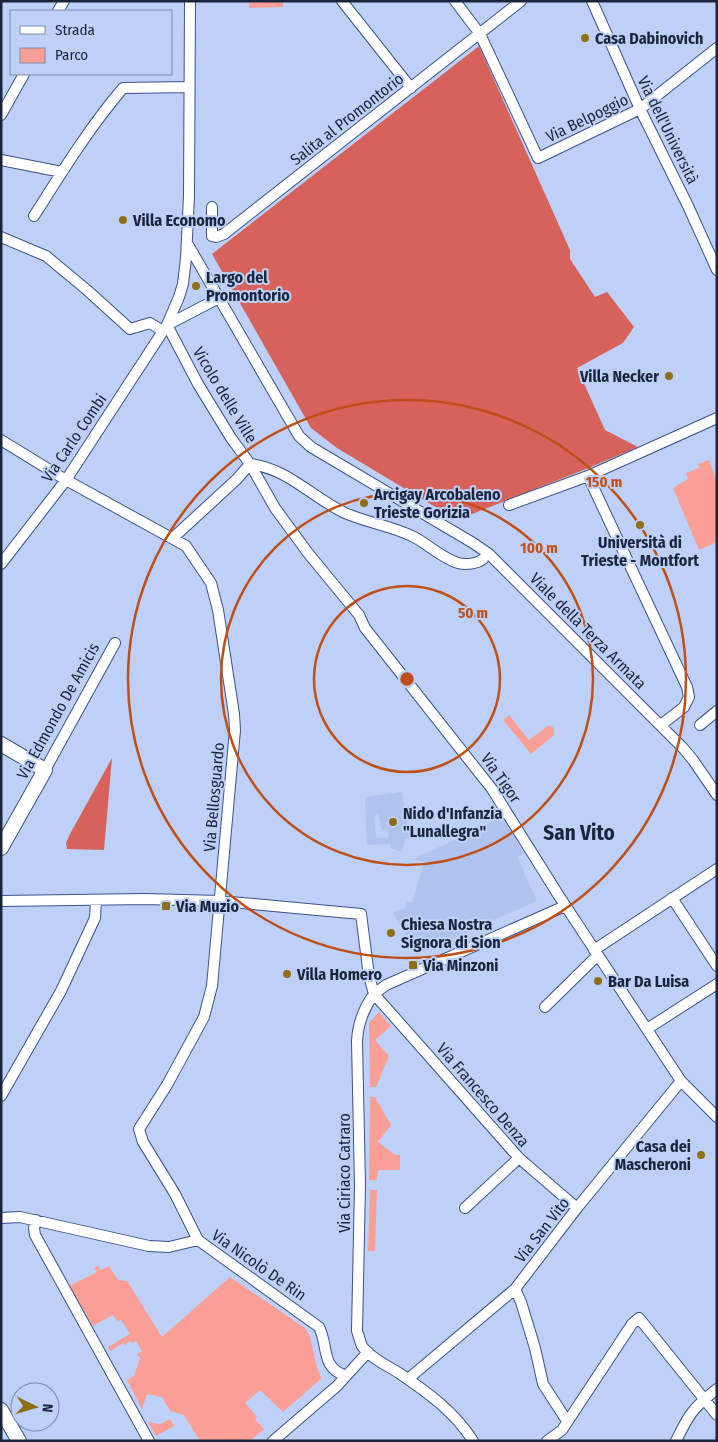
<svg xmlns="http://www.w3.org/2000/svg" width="718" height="1442" font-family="'Fira Sans Condensed',sans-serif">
<rect width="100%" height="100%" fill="#bed0f7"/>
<path fill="#b0c3ee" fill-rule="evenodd" d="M402,792L409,838L405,839L402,852L390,848L391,844L367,845L365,797ZM378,814L382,830L388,829L389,837L376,838L374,816Z
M504,816L524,854L517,857L537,901L416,955L393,913L405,908L407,901L412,903L424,862L414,859Z"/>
<path fill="#fa9f96" d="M249,1H283V7L249,8Z
M709,460L717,482V542L699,550L673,488L688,479L686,473L699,468L698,464Z
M509,715L529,740L549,725L554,728V735L531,754L503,720Z
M379,1012L391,1026L375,1040L389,1056L376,1087H370L369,1023Z
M370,1097H375L391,1125L378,1142L395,1155H400V1170H378L377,1180H369Z
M370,1190H377L375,1251H368Z
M98,1266L101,1270L109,1266L118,1280L127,1281L162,1337L230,1277L305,1328C315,1340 312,1361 322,1378L283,1412L260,1390L245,1403L257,1417L255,1419L264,1429L250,1441H200L184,1415L170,1411L162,1397L147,1394L142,1409L127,1380L134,1376L140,1358L137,1354L142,1351L136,1341L132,1343L130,1341L125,1345L123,1343L110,1351L108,1347L130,1334L121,1320L117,1321L113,1315L93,1326L69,1286L97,1272L94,1268Z
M170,1419L174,1426L156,1436L148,1422L160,1424Z"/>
<path fill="#d7625b" d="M479,46L570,250V259L595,297L607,292L634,327L623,343L577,368L605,430L638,447L586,469L457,520L337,448L311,428L212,254Z
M112,758L104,850L67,849L66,843L70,834Z"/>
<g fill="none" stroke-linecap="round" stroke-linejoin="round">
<g stroke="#3b528b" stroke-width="12">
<path id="street" d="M342,1L411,88
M455,1L480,34L538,158L640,109L717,48
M592,1L640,109L688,206L717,270
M58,11L64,1
M1,115L24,74
M1,160L62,172
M212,207V236L216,237L224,234L521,1
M34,216C62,172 89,128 123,88L189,87
M1,237L46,256L87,290L130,329L150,323L163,331
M187,243L299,436L311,447L473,543L489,554L683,748L693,760L717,795
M167,325L198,384L231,438L250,464L275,508L308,553L359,615L365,628L492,789L559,896L681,1081L717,1117
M167,325L219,298
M1,440L66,480L186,546L211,583L218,610L234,714L235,730L212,986L204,1017L167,1085L139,1129L143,1142L175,1194L198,1240
M250,464C287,468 313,498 345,513C368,523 392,526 414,537C429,545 442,558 458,563C465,565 477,564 483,559
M588,476L687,687L689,697L684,707L661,725
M509,505L588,476L717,418
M174,537L237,479L250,464
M1,564L66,480L167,325L179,297L183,284L186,258L189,196L190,1
M700,725L717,711
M45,770L115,643
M672,898L717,966
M1,901L145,899L220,901L361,914L369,976L374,994L386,985L565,906
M594,950L717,869
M545,1007L598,955
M647,1029L717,984
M1,1096L61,991L95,918L96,900
M465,1208L519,1158
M1,1218L20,1217L149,1246L169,1247L198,1240L319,1327C329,1347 320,1367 346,1376
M36,1220L34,1228L35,1235L149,1441
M515,1289L521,1302L535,1348L543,1384L567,1421
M408,1379L515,1289L577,1208L681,1081
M273,1441L337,1386L368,1352
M473,1441C455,1412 427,1392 399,1373C388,1366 370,1358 362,1346C360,1342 359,1336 357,1331L360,1185L357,1041C358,1023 363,1009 374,994L519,1158L577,1208
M547,1441L562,1430L632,1324L639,1318L717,1415
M676,1441C689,1414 693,1408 717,1389"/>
</g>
<g stroke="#3b528b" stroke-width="16">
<path id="secondary" d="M1,744L45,770L1,848
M1,1410L19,1441"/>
</g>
<use href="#street" stroke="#fff" stroke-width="10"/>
<use href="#secondary" stroke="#fff" stroke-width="14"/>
</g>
<g fill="none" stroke="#bf4f16" stroke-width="2.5">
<circle cx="407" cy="679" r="93"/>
<circle cx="407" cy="679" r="186"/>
<circle cx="407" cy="679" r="279"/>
</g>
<g fill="#906e13" stroke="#bed0f7" stroke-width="2">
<circle cx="585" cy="38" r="5"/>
<circle cx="123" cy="220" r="5"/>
<circle cx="196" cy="286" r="5"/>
<circle cx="669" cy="376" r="5"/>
<circle cx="364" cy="503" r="5"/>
<circle cx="640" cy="525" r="5"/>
<circle cx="393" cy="822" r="5"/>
<rect x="161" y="901" width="10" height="10" rx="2.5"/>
<circle cx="391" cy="933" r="5"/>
<rect x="408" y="960" width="10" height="10" rx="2.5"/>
<circle cx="287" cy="974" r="5"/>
<circle cx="598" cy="981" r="5"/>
<circle cx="701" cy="1155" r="5"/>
</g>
<g text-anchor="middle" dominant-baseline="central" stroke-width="4" stroke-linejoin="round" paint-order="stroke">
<g font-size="16" font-weight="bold" fill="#1a253d" stroke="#bed0f7" text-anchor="start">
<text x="595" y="38">Casa Dabinovich</text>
<text x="133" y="220">Villa Economo</text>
<text x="206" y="277">Largo del<tspan x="206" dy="18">Promontorio</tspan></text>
<text x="659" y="376" text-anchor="end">Villa Necker</text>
<text x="374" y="494">Arcigay Arcobaleno<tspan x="374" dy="18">Trieste Gorizia</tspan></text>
<text x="640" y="542" text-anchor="middle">Università di<tspan x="640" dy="18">Trieste - Montfort</tspan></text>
<text x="403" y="813">Nido d'Infanzia<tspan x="403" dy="18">"Lunallegra"</tspan></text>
<text x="176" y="906">Via Muzio</text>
<text x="401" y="924">Chiesa Nostra<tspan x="401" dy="18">Signora di Sion</tspan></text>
<text x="423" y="965">Via Minzoni</text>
<text x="297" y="974">Villa Homero</text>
<text x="608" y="981">Bar Da Luisa</text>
<text x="691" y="1146" text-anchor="end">Casa dei<tspan x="691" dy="18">Mascheroni</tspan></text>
</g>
<g font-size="16" fill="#1a253d" stroke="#bed0f7">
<text transform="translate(587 118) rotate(-26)">Via Belpoggio</text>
<text transform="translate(347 119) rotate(-38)">Salita al Promontorio</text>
<text transform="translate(668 130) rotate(64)">Via dell'Università</text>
<text transform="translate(225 395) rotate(59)">Vicolo delle Ville</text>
<text transform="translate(74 438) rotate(-56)">Via Carlo Combi</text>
<text transform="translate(588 631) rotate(45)">Viale della Terza Armata</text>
<text transform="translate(58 711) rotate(-61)">Via Edmondo De Amicis</text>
<text transform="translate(501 778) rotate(55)">Via Tigor</text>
<text transform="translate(214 797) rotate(-85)">Via Bellosguardo</text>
<text transform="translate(483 1095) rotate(49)">Via Francesco Denza</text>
<text transform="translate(344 1173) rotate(-90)">Via Ciriaco Catraro</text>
<text transform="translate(542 1230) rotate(-52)">Via San Vito</text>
<text transform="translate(259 1265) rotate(35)">Via Nicolò De Rin</text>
</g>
<g font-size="21" font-weight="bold" fill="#1a253d" stroke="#bed0f7">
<text x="579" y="833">San Vito</text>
</g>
</g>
<circle cx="407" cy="679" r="8" fill="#bf4f16" stroke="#bed0f7" stroke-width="2.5"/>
<g font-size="15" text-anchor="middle" font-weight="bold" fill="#bf4f16" stroke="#bed0f7" stroke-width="4" stroke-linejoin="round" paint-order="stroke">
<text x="604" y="487">150 m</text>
<text x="539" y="553">100 m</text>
<text x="473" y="618">50 m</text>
</g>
<rect width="718" height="1442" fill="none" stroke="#1a253d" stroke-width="5"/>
<rect x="10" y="10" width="162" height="65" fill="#bed0f7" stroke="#7c8cad"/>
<rect x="20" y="26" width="25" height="8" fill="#ffffff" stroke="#7c8cad"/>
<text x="55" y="35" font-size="15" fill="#1a253d">Strada</text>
<rect x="20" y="48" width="25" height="15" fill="#fa9f96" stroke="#7c8cad"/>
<text x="55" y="60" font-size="15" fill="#1a253d">Parco</text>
<g transform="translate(35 1407) rotate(95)"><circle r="24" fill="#bed0f7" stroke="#7c8cad"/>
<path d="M0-4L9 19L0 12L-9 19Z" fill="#906e13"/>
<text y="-8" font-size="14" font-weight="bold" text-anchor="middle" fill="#1a253d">N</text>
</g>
</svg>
